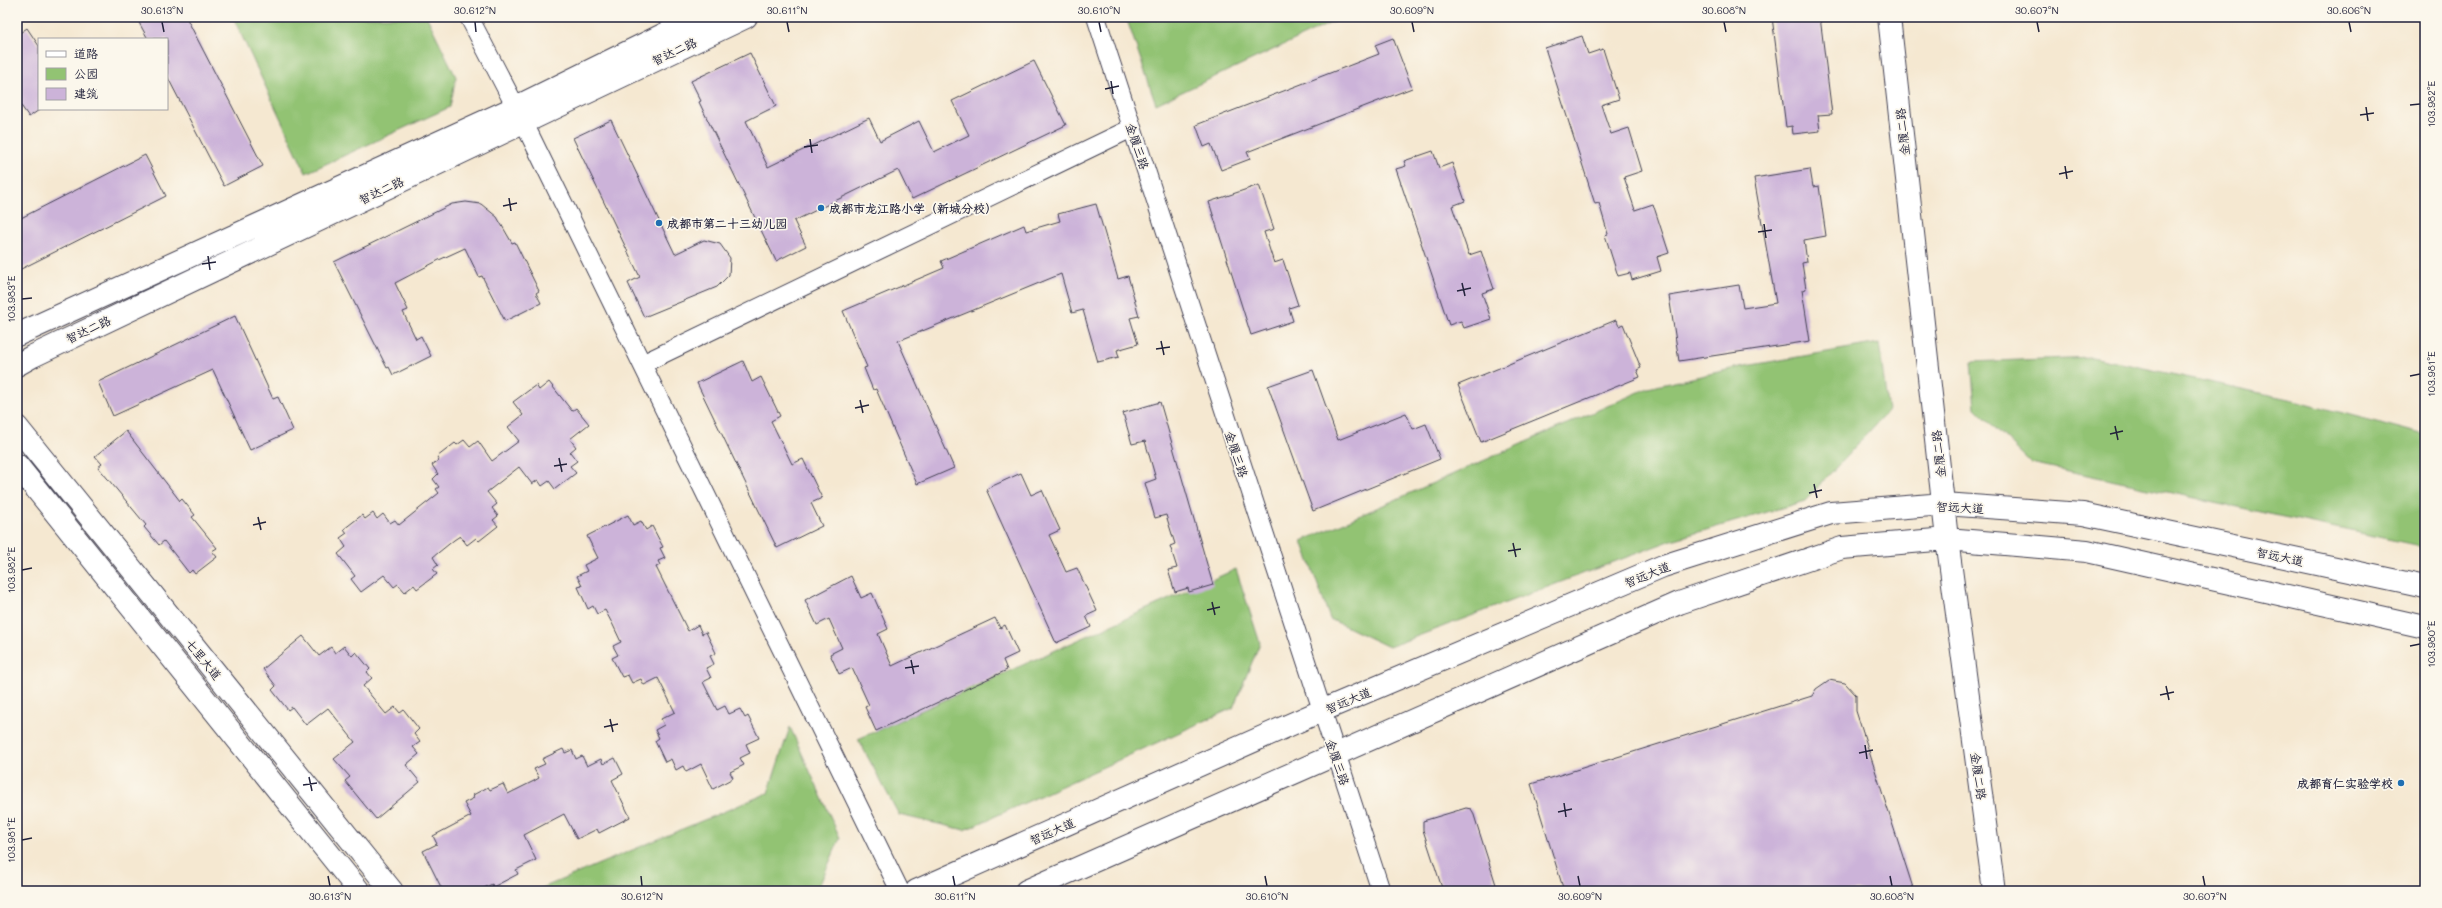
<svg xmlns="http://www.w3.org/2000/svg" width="2442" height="908" font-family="Mali,'LXGW WenKai TC',sans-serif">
<rect width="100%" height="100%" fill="#fbf7ec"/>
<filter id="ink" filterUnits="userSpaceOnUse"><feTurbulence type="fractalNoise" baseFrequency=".025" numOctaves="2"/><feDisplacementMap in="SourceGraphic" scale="8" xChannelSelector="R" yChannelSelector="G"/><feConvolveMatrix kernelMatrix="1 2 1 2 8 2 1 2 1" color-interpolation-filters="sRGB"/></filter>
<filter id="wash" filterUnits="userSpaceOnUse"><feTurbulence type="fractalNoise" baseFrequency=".012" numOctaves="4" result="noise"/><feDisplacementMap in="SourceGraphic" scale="16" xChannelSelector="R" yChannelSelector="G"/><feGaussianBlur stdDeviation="0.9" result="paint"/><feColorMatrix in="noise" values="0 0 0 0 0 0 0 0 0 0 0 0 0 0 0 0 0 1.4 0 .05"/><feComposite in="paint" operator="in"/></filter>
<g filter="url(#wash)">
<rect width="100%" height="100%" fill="#f5e8d1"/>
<path fill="#92c373" stroke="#5a7257" d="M233,17H427L456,77L450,107L306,173Z
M1126,17H1344L1156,104Z
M1879,343L1888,411L1805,501L1672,540L1389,647L1330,619L1302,541L1648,388L1740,367Z
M2092,357L2298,401L2425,435V547L2031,463L1975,408L1971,362Z
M1236,569L1260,643L1233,708L965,830L899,815L858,739Z
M790,727L840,838L817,891H535L768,793Z"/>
<g id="blocks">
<path fill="#ccb3d9" d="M136,17H186L263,166L224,186L167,76V39H148Z
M1772,17H1820L1832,114L1818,115L1820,131L1793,134L1792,126L1786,127Z
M27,28L39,46V110L29,117L17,100V35Z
M1582,36L1588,54L1603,49L1619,99L1601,105L1611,134L1629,128L1642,171L1624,177L1635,210L1653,204L1669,253L1657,257L1661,271L1632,280L1630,273L1618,276L1605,235L1608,234L1599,203L1595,204L1545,48Z
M1393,38L1412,88L1247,152L1250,159L1221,170L1211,144L1204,147L1196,125L1379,54L1375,45Z
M750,53L776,106L746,121L768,167L869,118L880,141L919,121L934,152L969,135L952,101L1034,61L1066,125L912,199L898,170L794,221L806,246L776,261L699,102L701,101L691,81Z
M611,120L675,254L704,240L720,244L730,258L729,275L717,287L644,317L628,283L640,277L573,138Z
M1433,151L1439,168L1452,163L1465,201L1452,206L1469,255L1481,251L1494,289L1482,293L1491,319L1464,328L1461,321L1449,325L1396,169L1406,166L1404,161Z
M145,155L166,196L17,271V220Z
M1810,169L1813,187L1819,186L1826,236L1804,240L1807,262L1802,263L1806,289L1802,290L1810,341L1679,361L1669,296L1739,285L1743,308L1776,303L1754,178Z
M1259,185L1274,229L1264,232L1274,263L1283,260L1298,305L1289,308L1293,321L1251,335L1209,202Z
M466,202L481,204L497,217L512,243L515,242L539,291L536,293L541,303L505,321L482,276L479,277L465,248L439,260L395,283L408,310L403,312L416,339L421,336L431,356L393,375L389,367L387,368L334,262L452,204Z
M1096,204L1118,279L1128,276L1139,316L1130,318L1138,344L1117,350L1119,357L1098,362L1083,310L1072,313L1061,274L898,341L954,468L917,484L876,389L873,390L864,368L867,367L843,311L944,268L941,261L1024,225L1026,231L1060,221L1058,214Z
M235,316L273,399L278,397L293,430L250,450L213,370L113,416L98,382Z
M1616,320L1619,326L1623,324L1641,368L1637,370L1640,377L1481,442L1458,385Z
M743,361L752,382L761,377L780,416L771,421L792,464L803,459L822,498L811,503L822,526L777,548L697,383Z
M1313,370L1338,440L1406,413L1413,429L1426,424L1440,459L1313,511L1268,386Z
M549,382L572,411L576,408L589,424L570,439L576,447L570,452L577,461L570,466L576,473L555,489L549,481L542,486L538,480L532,484L519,467L487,492L497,504L492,508L498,516L493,520L498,526L479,541L476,538L467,545L460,536L454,540L433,557L438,565L433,569L437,574L417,589L414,585L405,592L398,584L394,587L384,575L361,592L351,579L355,576L338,554L346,547L340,538L347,533L344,529L362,515L365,519L373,513L377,519L383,514L390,523L395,520L399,525L439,493L436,489L439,487L433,479L438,474L432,465L439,460L437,457L455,443L457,445L464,440L470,447L478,441L492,461L519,441L508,427L523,415L513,402L536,385L539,390Z
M1160,402L1213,585L1189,592L1188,588L1175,592L1168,570L1177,568L1170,546L1175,544L1166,515L1155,518L1145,483L1156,479L1145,441L1132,444L1123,413Z
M126,431L180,501L182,499L195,515L192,517L217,548L212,551L217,557L195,574L192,570L189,573L164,541L159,545L144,527L146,525L98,467L102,464L95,456Z
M1021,473L1031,495L1042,490L1060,530L1049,535L1066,572L1077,568L1097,611L1086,616L1091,627L1056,643L986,489Z
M628,515L633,525L641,521L646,530L652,526L663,547L660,548L665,558L658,561L660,565L656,567L688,631L698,625L702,634L706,632L716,653L710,656L714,664L706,668L711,678L703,682L717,710L725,706L729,714L740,709L745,718L748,716L759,738L746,744L750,753L740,758L744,765L730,772L733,778L713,789L701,764L686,772L683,766L676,770L671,759L665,762L655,741L659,738L655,730L664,725L661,719L675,712L658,678L644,685L641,679L632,683L628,675L622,677L612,658L618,655L613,646L621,642L613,625L605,610L597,614L593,606L588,609L578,587L582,586L577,576L587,571L584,565L598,558L587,536Z
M851,576L861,598L872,593L888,629L878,634L892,666L995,618L1000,628L1005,625L1018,653L1003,660L1007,670L876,731L865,707L869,705L852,668L839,674L830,654L842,648L829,619L817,625L805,600Z
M303,636L319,656L331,647L335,653L344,646L352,656L356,652L370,669L367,672L372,678L363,686L386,714L395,707L400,713L404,710L419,729L414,734L420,742L413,747L419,754L406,765L420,782L376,819L345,781L350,777L334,759L355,742L328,708L306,725L292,707L288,710L272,690L276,686L263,669Z
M1829,680L1845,683L1856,695V711L1914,891H1564L1531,784L1812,696L1816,689Z
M563,749L565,753L572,750L576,759L582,756L587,766L601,759L603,764L615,758L623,774L612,780L630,817L599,833L597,829L577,839L564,814L524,835L536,860L516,870L518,874L493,887L492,884L478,891H443L423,851L437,844L433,836L471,816L464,803L474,798L473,795L488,787L490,790L503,784L508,794L534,781L539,778L534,769L545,764L542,759Z
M1466,808L1471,809L1473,812L1498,891H1443L1423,830V821Z"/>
</g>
</g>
<g filter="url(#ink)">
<use href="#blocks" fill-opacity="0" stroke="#424052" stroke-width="1"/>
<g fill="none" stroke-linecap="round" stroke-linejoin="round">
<g stroke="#424052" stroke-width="20">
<path id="street" d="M469,17L524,123L900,891
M1096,17L1381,891
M642,364L1132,128"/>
</g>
<g stroke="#424052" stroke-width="24">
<path id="secondary" d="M1889,17L1947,539L1994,891
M17,335L516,107L699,17
M17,365L33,356L746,17
M17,427L392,891
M17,465L359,891
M916,891L1321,711L1663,566L1831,513L1944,504L2083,514L2425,587
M1026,891L1679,603L1842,548L1947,539L2087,551L2425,627"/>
</g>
<use href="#street" stroke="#fff" stroke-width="18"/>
<use href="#secondary" stroke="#fff" stroke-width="22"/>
</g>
</g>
<path fill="none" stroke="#22223b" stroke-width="1.5" d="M162,22L164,32M475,22L476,32M787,22L789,32M1099,22L1101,32M1412,22L1414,32M1724,22L1726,32M2037,22L2039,32M2349,22L2351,32M1111,81L1113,94M1105,89L1119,86M2410,105L2420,104M2366,107L2368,121M2360,115L2374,113M810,139L812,153M804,147L818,145M2065,166L2067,179M2059,174L2073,171M509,198L511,211M503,206L517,203M1764,224L1766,238M1758,232L1772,230M208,256L210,270M202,264L216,262M1462,283L1465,296M1457,291L1471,288M22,299L32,298M1161,341L1164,355M1156,349L1170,347M2410,376L2420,374M860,400L863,413M855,408L869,405M2115,426L2118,440M2110,434L2123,431M559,458L562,472M554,466L567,464M1814,484L1817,498M1809,493L1822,490M258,517L261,530M253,525L266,522M1513,543L1516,557M1508,551L1521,549M22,570L32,568M1212,602L1215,615M1207,610L1220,607M2410,646L2420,644M911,660L914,674M905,668L919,666M2166,686L2169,700M2160,695L2174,692M610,719L613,732M604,727L618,724M1865,745L1867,759M1859,753L1873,750M309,777L312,791M303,785L317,783M1564,803L1566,817M1558,812L1572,809M22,840L32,838M328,876L330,886M641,876L642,886M953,876L955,886M1265,876L1267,886M1578,876L1580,886M1890,876L1892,886M2203,876L2205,886"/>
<g fill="#1f6fb2" stroke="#fbf7ec" stroke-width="1.5">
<circle cx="821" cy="208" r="4"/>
<circle cx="659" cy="223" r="4"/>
<circle cx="2401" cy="783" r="4"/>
</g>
<g text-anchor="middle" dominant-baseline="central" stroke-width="3.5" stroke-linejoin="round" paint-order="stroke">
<g font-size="12" fill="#22223b" stroke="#fbf7ec">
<text transform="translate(674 51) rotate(-25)">智达二路</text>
<text transform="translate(1902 132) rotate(-96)">金履二路</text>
<text transform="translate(1138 146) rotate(72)">金履三路</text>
<text transform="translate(381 190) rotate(-25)">智达二路</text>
<text transform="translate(88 329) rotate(-25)">智达二路</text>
<text transform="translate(1237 454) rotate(72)">金履三路</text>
<text transform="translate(1938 454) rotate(-96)">金履二路</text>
<text transform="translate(1960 507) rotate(3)">智远大道</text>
<text transform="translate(2280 556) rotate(12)">智远大道</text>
<text transform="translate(1647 574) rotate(-22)">智远大道</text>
<text transform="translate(204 659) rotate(51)">七里大道</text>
<text transform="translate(1348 700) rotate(-23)">智远大道</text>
<text transform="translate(1338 762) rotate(71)">金履三路</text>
<text transform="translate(1979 776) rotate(82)">金履二路</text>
<text transform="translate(1052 831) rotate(-24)">智远大道</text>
</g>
<g font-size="12" font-weight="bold" fill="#22223b" stroke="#fbf7ec" text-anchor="start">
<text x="829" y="208">成都市龙江路小学（新城分校）</text>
<text x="667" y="223">成都市第二十三幼儿园</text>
<text x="2393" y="783" text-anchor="end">成都育仁实验学校</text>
</g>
</g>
<rect width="2442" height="908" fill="none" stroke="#fbf7ec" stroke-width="44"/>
<rect x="38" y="38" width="130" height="72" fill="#fbf7ec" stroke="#a4a2a5"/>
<rect x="46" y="51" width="20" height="6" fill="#ffffff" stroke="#a4a2a5"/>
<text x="74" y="58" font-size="12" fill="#22223b">道路</text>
<rect x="46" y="68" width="20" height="12" fill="#92c373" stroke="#a4a2a5"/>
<text x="74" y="78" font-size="12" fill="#22223b">公园</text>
<rect x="46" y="88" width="20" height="12" fill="#ccb3d9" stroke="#a4a2a5"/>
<text x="74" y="98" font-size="12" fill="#22223b">建筑</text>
<rect x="22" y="22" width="2398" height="864" fill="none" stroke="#22223b" stroke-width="1.5"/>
<g font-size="10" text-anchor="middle" fill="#22223b">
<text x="162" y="14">30.613°N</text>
<text x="475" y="14">30.612°N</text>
<text x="787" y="14">30.611°N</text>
<text x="1099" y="14">30.610°N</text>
<text x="1412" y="14">30.609°N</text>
<text x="1724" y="14">30.608°N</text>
<text x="2037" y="14">30.607°N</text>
<text x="2349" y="14">30.606°N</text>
<text transform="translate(2431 104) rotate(-90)" y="4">103.982°E</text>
<text transform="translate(11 299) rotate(-90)" y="4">103.983°E</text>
<text transform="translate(2431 374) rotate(-90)" y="4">103.981°E</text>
<text transform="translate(11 570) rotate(-90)" y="4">103.982°E</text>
<text transform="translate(2431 644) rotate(-90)" y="4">103.980°E</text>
<text transform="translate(11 840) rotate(-90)" y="4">103.981°E</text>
<text x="330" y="900">30.613°N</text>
<text x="642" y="900">30.612°N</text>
<text x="955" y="900">30.611°N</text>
<text x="1267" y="900">30.610°N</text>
<text x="1580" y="900">30.609°N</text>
<text x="1892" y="900">30.608°N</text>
<text x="2205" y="900">30.607°N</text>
</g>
</svg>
